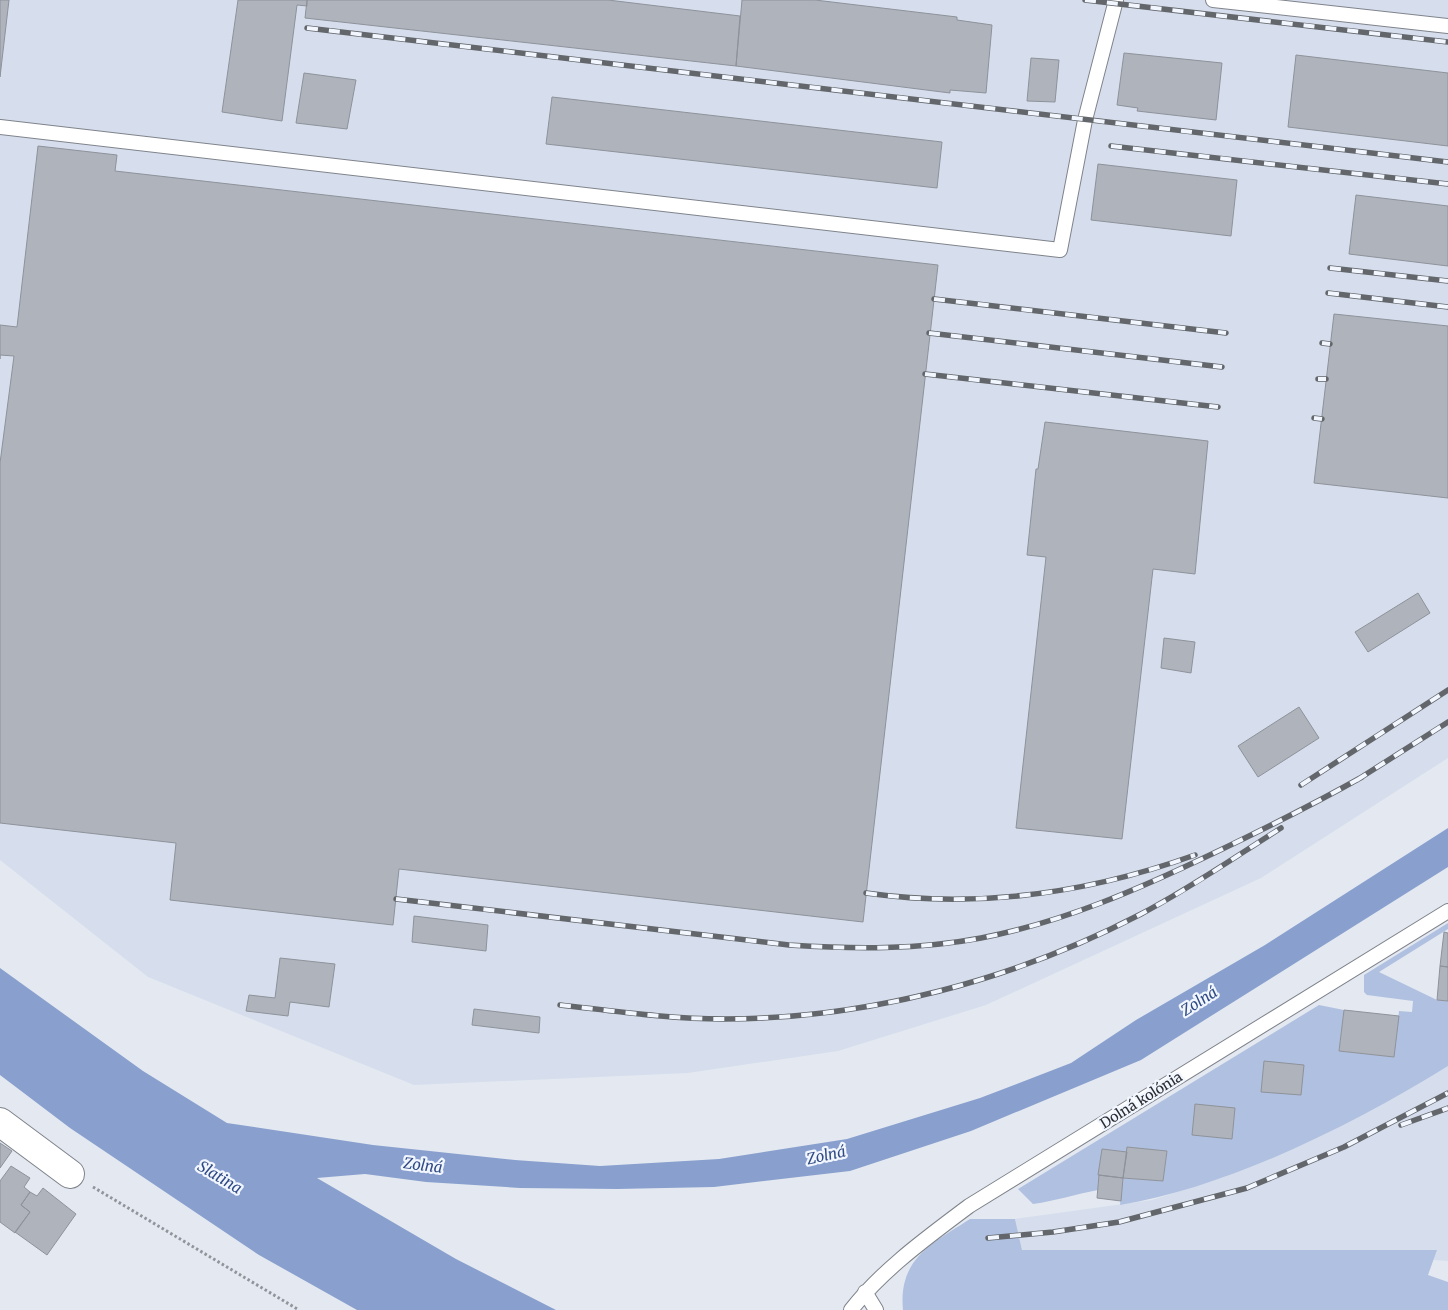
<svg xmlns="http://www.w3.org/2000/svg" width="1448" height="1310" font-family="Merriweather,serif">
<rect width="100%" height="100%" fill="#e4e9f1"/>
<path fill="#d6deed" d="M0,0H1448V758L1261,878L986,1005L838,1051L688,1073L414,1085L148,977L0,860Z
M1448,1066V1261L1433,1260L1436,1250H1022L1015,1219L1152,1200L1224,1177L1319,1137Z"/>
<path fill="#b0c0e0" d="M1448,923V929L1379,972L1437,1000L1448,1001V1066C1354,1124 1230,1187 1120,1205L1123,1178L1163,1181L1167,1151L1127,1147V1152L1102,1149L1098,1190C1075,1194 1056,1201 1033,1204L1018,1189L1319,1005L1344,1010L1339,1051L1394,1057L1399,1011L1412,1012L1413,1001L1367,995L1364,992V975Z
M970,1219H1015L1022,1250H1437L1428,1275L1448,1282V1310H903C898,1258 933,1243 970,1219Z"/>
<path fill="#89a0ce" d="M1448,828V867L1141,1060L971,1131L850,1171L714,1187L617,1189L520,1188L426,1182L365,1174L317,1178L456,1259L556,1310H357L259,1255L70,1128L0,1075V968L143,1071L227,1123L373,1145L515,1160L600,1166L719,1159L847,1139L980,1098L1071,1063L1136,1020L1265,945Z"/>
<path fill="#afb3bc" stroke="#8e929a" d="M0,0H9L0,77Z
M238,0H307V6L297,5L282,121L222,112Z
M307,0H608L740,16L736,66L305,18Z
M742,0H815L957,17V20L992,25L986,93L950,90V93L736,66Z
M1124,53L1222,63L1216,120L1137,111L1138,108L1117,105Z
M1296,55L1448,73V146L1288,127Z
M1031,58L1059,60L1055,102L1027,101Z
M304,73L356,80L347,129L296,123Z
M552,97L942,142L937,188L546,144Z
M38,146L117,155L115,171L938,265L863,922L399,869L393,925L170,900L176,843L0,823V463L14,356L0,355V359V325L17,327Z
M1098,164L1237,180L1231,236L1091,220Z
M1356,195L1448,206V266L1349,254Z
M1334,314L1448,326V498L1314,483Z
M1045,422L1208,441L1195,574L1153,569L1122,839L1016,828L1046,557L1027,555L1036,469H1038Z
M1418,593L1430,613L1368,652L1355,632Z
M1164,638L1195,642L1191,673L1161,668Z
M1299,707L1319,738L1258,777L1238,746Z
M414,916L488,925L486,951L412,942Z
M1444,932L1448,933V967L1440,966Z
M280,958L335,964L329,1007L290,1002L288,1016L246,1011L249,995L275,998Z
M1440,966L1448,967V1001L1437,1000Z
M474,1009L540,1017L539,1033L472,1025Z
M1344,1010L1399,1016L1394,1057L1339,1051Z
M1264,1061L1304,1065L1301,1095L1261,1092Z
M1195,1104L1235,1108L1232,1139L1192,1135Z
M0,1143L12,1151L0,1168Z
M1127,1147L1167,1151L1163,1181L1123,1178Z
M1102,1149L1127,1152L1123,1178L1098,1175Z
M11,1166L30,1178L24,1187L30,1192L21,1205L30,1212L15,1233L0,1222V1181Z
M1099,1175L1123,1178L1121,1201L1097,1198Z
M43,1188L76,1214L47,1255L15,1232L30,1212L21,1205L30,1192L37,1196Z"/>
<g fill="none" stroke-linecap="round" stroke-linejoin="round">
<g stroke="#7f838b" stroke-width="16">
<path id="service" d="M1213,0L1448,26
M0,127L1060,250L1085,120L1116,0
M865,1292L876,1310
M851,1310C883,1269 928,1237 969,1206L1448,911"/>
</g>
<g stroke="#7f838b" stroke-width="30">
<path id="minor" d="M0,1122L70,1174"/>
</g>
<path stroke="#91949a" stroke-width="3" stroke-dasharray="2.5 2.5" stroke-linecap="butt" d="M93,1187L299,1310"/>
<use href="#service" stroke="#fff" stroke-width="14"/>
<use href="#minor" stroke="#fff" stroke-width="28"/>
<g stroke="#63666a" stroke-width="5.5">
<path id="rail" d="M1085,0L1448,42
M307,28L1448,162
M1111,146L1448,184
M1330,268L1448,281
M1328,293L1448,307
M934,299L1226,333
M929,333L1222,367
M1322,343L1330,344
M925,374L1218,407
M1318,379H1326
M1314,418L1322,419
M1357,780L1448,722
M1301,785L1448,690
M866,893C979,909 1089,893 1195,855
M396,899L789,945C853,949 918,950 981,938C1064,922 1139,889 1214,853C1264,829 1314,804 1362,777
M560,1005C614,1011 669,1019 724,1019C867,1019 1014,980 1141,914C1189,889 1235,857 1281,828
M1401,1125L1448,1108
M988,1238L1053,1232L1119,1222L1247,1188L1344,1147L1448,1093"/>
</g>
<use href="#rail" stroke="#f1f6ff" stroke-width="4" stroke-dasharray="11" stroke-linecap="butt"/>
</g>
<g text-anchor="middle" dominant-baseline="central" stroke-width="4.5" stroke-linejoin="round" paint-order="stroke">
<g font-size="14" fill="#2b2d30" stroke="#f1f6ff">
<text transform="translate(1141 1100) rotate(-32)">Dolná kolónia</text>
</g>
<g font-size="15" font-style="italic" fill="#2f4a84" stroke="#f1f6ff">
<text transform="translate(1199 1001) rotate(-33)">Zolná</text>
<text transform="translate(826 1155) rotate(-12)">Zolná</text>
<text transform="translate(423 1165) rotate(7)">Zolná</text>
<text transform="translate(220 1177) rotate(31)">Slatina</text>
</g>
</g>
</svg>
